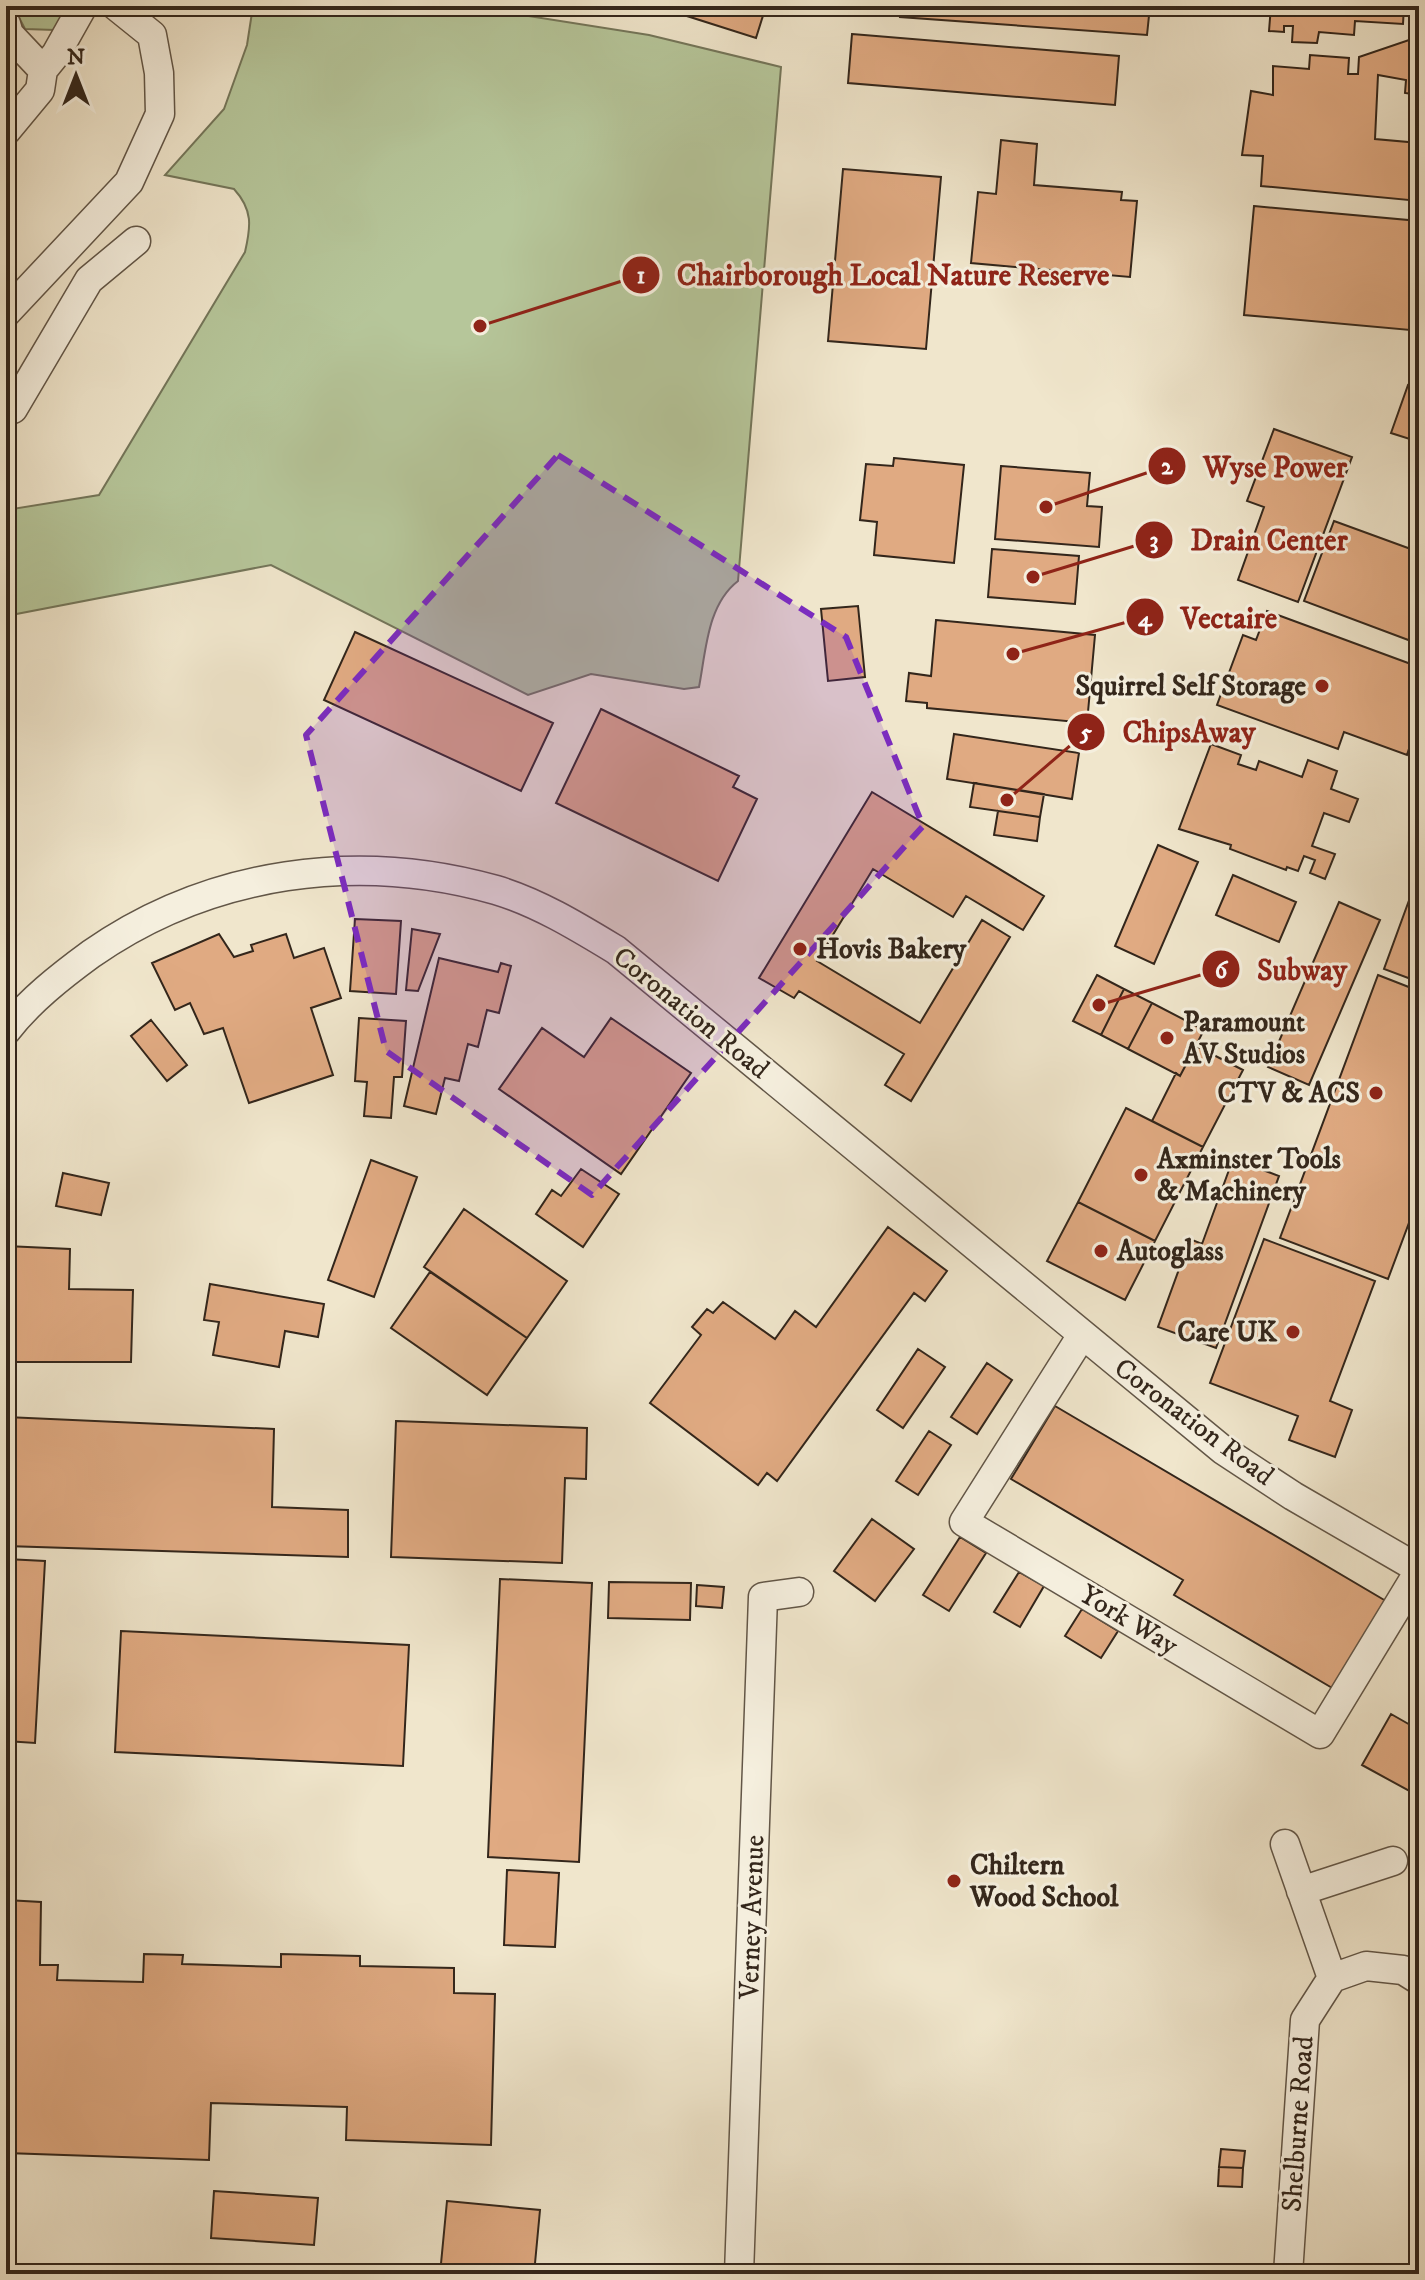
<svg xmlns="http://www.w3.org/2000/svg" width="1425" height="2280" font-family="'IM FELL DW Pica',serif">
<rect width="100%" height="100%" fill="#f0e6cc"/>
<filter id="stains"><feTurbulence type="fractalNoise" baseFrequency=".0025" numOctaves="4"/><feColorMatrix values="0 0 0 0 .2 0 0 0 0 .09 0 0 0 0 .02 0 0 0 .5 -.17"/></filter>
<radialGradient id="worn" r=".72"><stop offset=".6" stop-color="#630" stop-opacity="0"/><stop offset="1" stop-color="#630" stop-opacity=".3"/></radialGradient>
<path fill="#b6c69a" stroke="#74765a" stroke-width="2" d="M13,6H70L55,30L25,29Z
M253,6H465L649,35L781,67L738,581C707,605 706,651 699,687L684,689L591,674L528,695L271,565L6,616V510L99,495L245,252C251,226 253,210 234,189L165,175L224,109L247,45Z"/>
<path fill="#e0aa82" stroke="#33261b" stroke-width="2" d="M691,6H766L756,38L687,16Z
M901,6H1150L1147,35L900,17Z
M1271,6H1404L1403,24L1355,21L1354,35L1319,32L1317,43L1292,42L1293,26H1284V32L1269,31Z
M852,34L1119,56L1115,105L848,83Z
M1409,40H1419V95L1405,93L1406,80L1378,75L1375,139L1419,143V201L1261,186L1263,156L1242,155L1251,91L1273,95V66L1309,69L1310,55L1349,58L1348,74H1358L1359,57Z
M1001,140L1037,144L1034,185L1122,192L1121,200L1137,201L1130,277L971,263L978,192L996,194Z
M843,169L941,177L926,349L828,341Z
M1254,206L1419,221L1410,330L1244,315Z
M1408,385L1419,389V442L1391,433Z
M1274,429L1352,457L1298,602L1238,580L1264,507L1247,501Z
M894,458L964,465L954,563L874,555L877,522L860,520L866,464L893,466Z
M1001,466L1090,473L1087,506L1102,507L1099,547L995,539Z
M1334,521L1419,552V644L1304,601Z
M992,549L1079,556L1075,604L988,597Z
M858,606L865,677L828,681L821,609Z
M1267,611L1419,667V738L1413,736L1407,755L1344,732L1338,749L1217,705L1243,635L1256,640Z
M936,620L1095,635L1087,723L927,708V703L906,701L909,673L931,676Z
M355,632L553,723L521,791L324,700Z
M601,709L739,776L733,787L757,799L718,881L556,803Z
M954,734L1079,753L1072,799L947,779Z
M1211,744L1241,755L1238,764L1256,770L1259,761L1302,777L1308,760L1337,771L1331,789L1358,799L1349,822L1324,813L1312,846L1335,854L1325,879L1310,873L1315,860L1304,856L1298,871L1287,867L1286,870L1230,849L1231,845L1179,829Z
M974,783L1044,794L1040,817L970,807Z
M872,792L1044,896L1023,930L966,896L953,917L873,869L817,961L920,1023L982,920L1010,937L911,1101L885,1085L904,1054L799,991L794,998L759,978Z
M998,811L1040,817L1037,841L994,835Z
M1158,845L1198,862L1154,964L1115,946Z
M1419,873V982L1384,969Z
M1233,875L1296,902L1279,942L1216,915Z
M1339,902L1380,920L1309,1085L1268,1067Z
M355,919L401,921L396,994L350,991Z
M412,929L440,934L418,991L406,990Z
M219,934L234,957L253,951L251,945L286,934L294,958L324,948L341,998L311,1008L333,1075L249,1103L223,1028L204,1034L190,1003L175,1010L152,963Z
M439,958L498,972L501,963L511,966L499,1013L487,1010L478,1047L468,1044L459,1081L445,1078L436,1114L404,1106Z
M1097,975L1124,989L1101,1035L1073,1021Z
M1378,975L1419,991V1196L1388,1279L1280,1238Z
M1124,989L1152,1003L1128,1049L1101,1035Z
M1152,1003L1204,1030L1180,1076L1128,1049Z
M359,1018L406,1021L402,1077H394L391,1118L364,1116L367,1082L355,1081Z
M611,1018L691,1073L621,1174L499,1089L542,1028L584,1057Z
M151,1020L187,1065L167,1081L131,1036Z
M1196,1046L1243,1070L1203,1147L1152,1121L1176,1073L1180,1076Z
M1126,1108L1203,1147L1155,1241L1078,1202Z
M1233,1159L1279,1176L1216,1348L1158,1327L1190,1239L1202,1244Z
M371,1160L417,1177L374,1297L328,1280Z
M581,1169L619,1194L583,1247L536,1214L552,1190L561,1196Z
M63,1173L109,1183L101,1215L56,1206Z
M1078,1202L1155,1241L1125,1300L1047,1261Z
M464,1209L567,1281L527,1338L424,1267Z
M888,1227L947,1271L925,1301L914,1293L777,1481L767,1473L758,1485L650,1403L701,1335L692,1327L707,1309L713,1313L723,1302L775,1339L795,1311L816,1327Z
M1264,1239L1375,1281L1330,1401L1352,1410L1335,1457L1289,1440L1298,1416L1210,1383Z
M6,1246L70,1249L69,1289L133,1290L131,1362H6Z
M430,1272L527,1338L487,1395L391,1328Z
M210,1284L324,1304L318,1337L285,1331L279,1367L213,1355L219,1322L204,1320Z
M918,1349L945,1367L903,1428L877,1410Z
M987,1363L1012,1380L977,1434L951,1417Z
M1055,1406L1391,1604L1339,1692L1174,1595L1183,1580L1011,1479Z
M6,1417L274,1429L272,1507L348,1510V1557L6,1546Z
M396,1421L587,1428L586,1479L565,1478L562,1563L391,1557Z
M929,1431L951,1445L918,1495L896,1481Z
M872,1519L914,1549L875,1601L834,1571Z
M960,1537L986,1553L949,1611L923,1595Z
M6,1559L45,1561L35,1743L6,1741Z
M1019,1572L1044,1586L1020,1627L994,1612Z
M500,1579L592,1583L579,1862L488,1857Z
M609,1582L691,1583L690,1620L608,1618Z
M697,1585L724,1587L722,1608L696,1606Z
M1082,1609L1118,1631L1101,1658L1065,1636Z
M121,1631L409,1645L403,1766L115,1752Z
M1391,1714L1419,1730V1782L1413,1793L1362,1765Z
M507,1870L559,1873L555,1947L504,1945Z
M6,1900L41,1902L40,1965H58L57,1980L143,1982L144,1954L183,1955L182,1964L281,1967V1954L360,1956V1966L454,1968V1993L495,1994L491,2145L346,2140L347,2107L211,2103L209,2160L6,2153Z
M1221,2149L1245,2151L1243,2168L1219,2167Z
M1219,2167L1243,2168L1242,2187L1218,2186Z
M214,2191L318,2198L314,2245L211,2238Z
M447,2201L540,2210L534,2274H440Z"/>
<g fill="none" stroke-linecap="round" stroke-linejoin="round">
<g stroke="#625647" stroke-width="31">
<path id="minor" d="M6,24L9,34L43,70
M6,131L40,90L43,70L56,54L83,6
M6,313L129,182L160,114L159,73L152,35L116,6
M13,409L89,280L136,241
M6,1031C29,1001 61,976 91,954C210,871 358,851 496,890C539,903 578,927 616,950L1223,1450L1293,1496L1419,1569
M1082,1335L964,1522L1320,1734L1419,1571
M1285,1844L1332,1978
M1301,1891L1393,1861
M739,2274L763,1597L799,1592
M1288,2274L1305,2020L1332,1978L1366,1966L1403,1970L1419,1980"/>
</g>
<use href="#minor" stroke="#f5efde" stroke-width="28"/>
</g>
<path fill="#7b2cbf" fill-opacity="0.2" stroke="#7b2cbf" stroke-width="6" stroke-dasharray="16 10" stroke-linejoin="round" d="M558,455L846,637L923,826L592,1195L386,1051L306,735Z"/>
<g fill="#8f2418" stroke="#f5efde" stroke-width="3">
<circle cx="1322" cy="686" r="8"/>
<circle cx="800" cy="949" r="8"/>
<circle cx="1167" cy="1038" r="8"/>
<circle cx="1376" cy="1093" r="8"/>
<circle cx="1141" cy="1175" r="8"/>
<circle cx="1101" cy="1251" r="8"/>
<circle cx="1293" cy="1332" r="8"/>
<circle cx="954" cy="1881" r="8"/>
</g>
<g text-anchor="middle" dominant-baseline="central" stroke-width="6" stroke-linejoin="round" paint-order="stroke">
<g font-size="28" font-weight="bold" fill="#33261b" stroke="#f5efde" text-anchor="start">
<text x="1306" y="686" text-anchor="end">Squirrel Self Storage</text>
<text x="816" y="949">Hovis Bakery</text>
<text x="1183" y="1022">Paramount<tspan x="1183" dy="32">AV Studios</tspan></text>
<text x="1360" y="1093" text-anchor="end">CTV &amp; ACS</text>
<text x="1157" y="1159">Axminster Tools<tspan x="1157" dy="32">&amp; Machinery</tspan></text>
<text x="1117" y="1251">Autoglass</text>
<text x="1277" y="1332" text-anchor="end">Care UK</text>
<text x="970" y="1865">Chiltern<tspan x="970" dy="32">Wood School</tspan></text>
</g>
<g font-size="28" fill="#33261b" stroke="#f5efde">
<text transform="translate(691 1013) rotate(39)">Coronation Road</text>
<text transform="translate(1194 1422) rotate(37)">Coronation Road</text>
<text transform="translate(1129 1620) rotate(31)">York Way</text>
<text transform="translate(752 1917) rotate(-88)">Verney Avenue</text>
<text transform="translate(1298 2124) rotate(-86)">Shelburne Road</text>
</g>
</g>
<path fill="none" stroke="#8f2418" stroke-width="3" d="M480 326L641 275M1046 507L1167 466M1033 577L1154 540M1013 654L1145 617M1007 800L1086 732M1099 1005L1221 969"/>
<g fill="#8f2418" stroke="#f5efde" stroke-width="3">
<circle cx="480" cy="326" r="8"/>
<circle cx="1046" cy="507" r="8"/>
<circle cx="1033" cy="577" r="8"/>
<circle cx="1013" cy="654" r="8"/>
<circle cx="1007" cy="800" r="8"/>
<circle cx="1099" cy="1005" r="8"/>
<circle cx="641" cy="275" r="20"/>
<circle cx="1167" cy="466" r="20"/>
<circle cx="1154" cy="540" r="20"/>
<circle cx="1145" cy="617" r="20"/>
<circle cx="1086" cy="732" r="20"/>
<circle cx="1221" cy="969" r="20"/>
</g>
<g font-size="24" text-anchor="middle" font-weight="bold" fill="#fff">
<text x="641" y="283">1</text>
<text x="1167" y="474">2</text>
<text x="1154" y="548">3</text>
<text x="1145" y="626">4</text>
<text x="1086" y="740">5</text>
<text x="1221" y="978">6</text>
</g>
<g font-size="30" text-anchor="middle" font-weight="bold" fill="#8f2418" stroke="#f5efde" stroke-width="6" stroke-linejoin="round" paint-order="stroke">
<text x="893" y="285">Chairborough Local Nature Reserve</text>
<text x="1275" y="477">Wyse Power</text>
<text x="1269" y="550">Drain Center</text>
<text x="1229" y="628">Vectaire</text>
<text x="1189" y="742">ChipsAway</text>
<text x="1302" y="980">Subway</text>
</g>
<rect width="1425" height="2280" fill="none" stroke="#f0e6cc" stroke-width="32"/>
<rect x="8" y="8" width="1409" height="2264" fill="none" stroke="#33261b" stroke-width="4"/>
<rect x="16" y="16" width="1393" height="2248" fill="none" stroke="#33261b" stroke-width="2"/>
<g transform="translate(76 76)" stroke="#f5efde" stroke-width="6" paint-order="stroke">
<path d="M0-6L14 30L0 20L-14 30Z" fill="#33261b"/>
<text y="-12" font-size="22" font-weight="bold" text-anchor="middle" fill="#33261b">N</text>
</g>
<rect width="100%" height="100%" filter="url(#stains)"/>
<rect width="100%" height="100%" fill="url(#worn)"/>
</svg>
